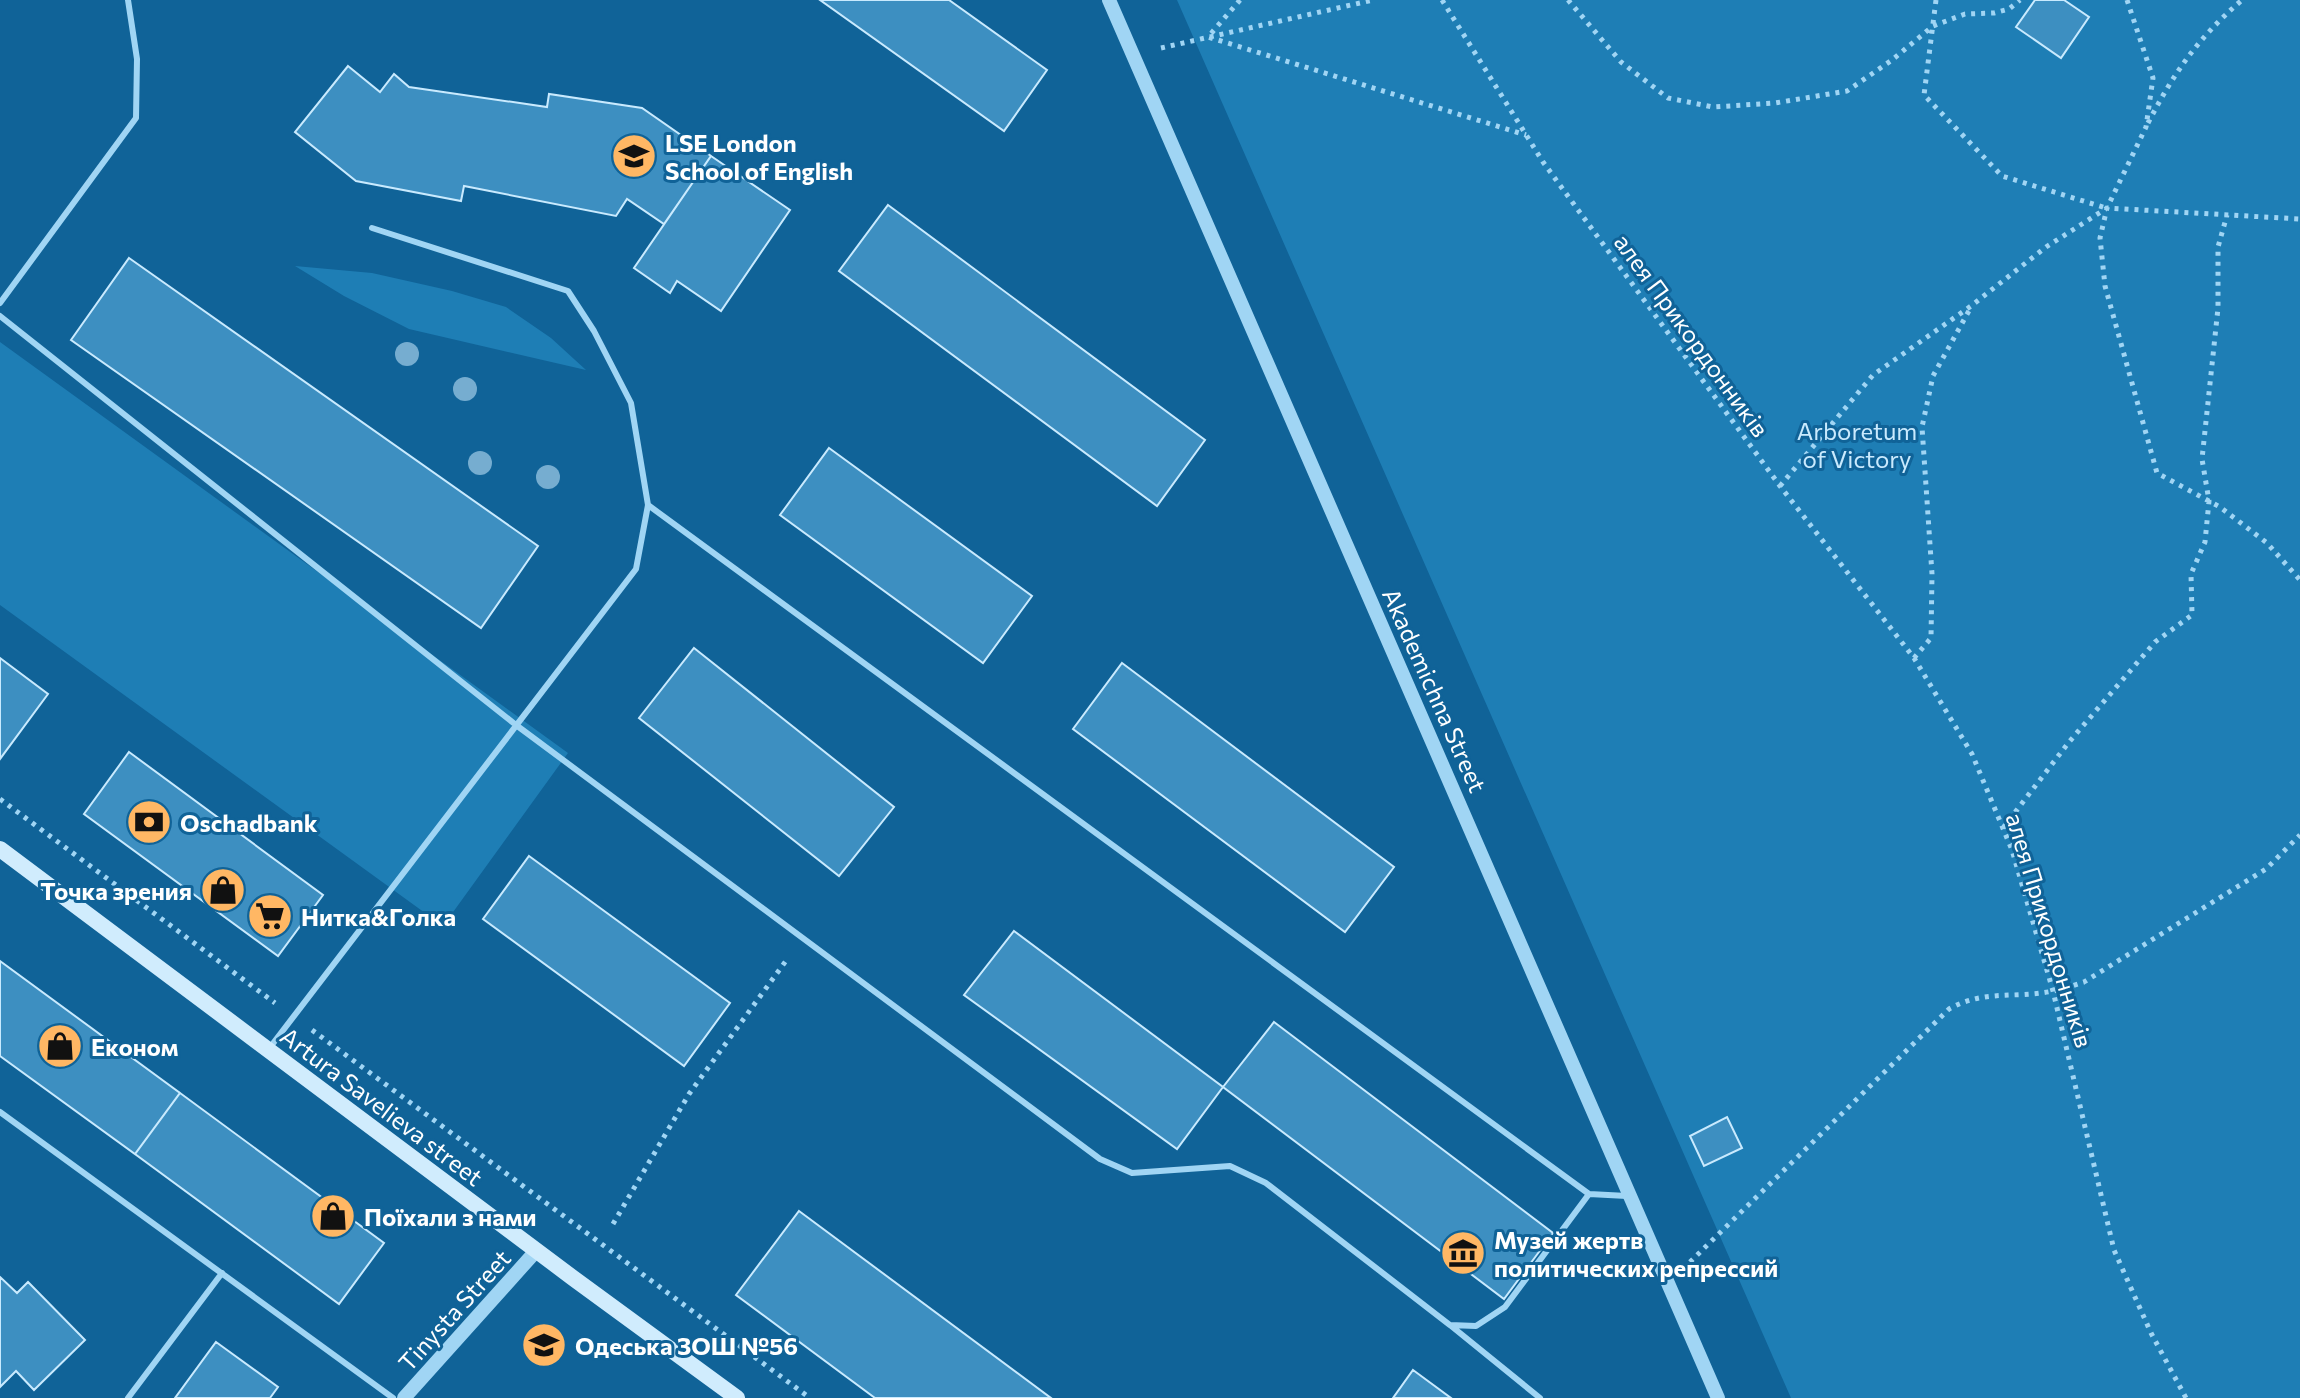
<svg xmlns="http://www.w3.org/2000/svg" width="2300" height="1398" font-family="Commissioner,sans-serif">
<rect width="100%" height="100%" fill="#106398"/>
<path fill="#1e7eb5" d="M1177,0H2300V1398H1791Z
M295,266L372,273L452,291L506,307L551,338L586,370L409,329L344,296Z
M0,342L568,753L443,926L0,605Z"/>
<path fill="#3d8fc1" stroke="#c9eafe" stroke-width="2" d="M820,0H949L1047,70L1004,131Z
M2035,0H2064L2089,17L2061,58L2016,27Z
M348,66L380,92L394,74L409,87L547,107L549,94L642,108L711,156L664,224L627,199L616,216L464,186L461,201L356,181L295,132Z
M711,156L790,210L721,311L677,281L670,293L634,268Z
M888,205L1205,440L1157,506L839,271Z
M129,258L538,546L481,628L71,340Z
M829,448L1032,596L983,663L780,515Z
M694,648L894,807L839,876L639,718Z
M0,658L48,694L0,759Z
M1122,663L1394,867L1345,932L1073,729Z
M129,752L323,895L278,956L84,814Z
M529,856L730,1003L684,1066L483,919Z
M1014,931L1223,1087L1177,1149L964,995Z
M0,961L180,1093L135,1154L0,1056Z
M1274,1022L1553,1233L1504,1299L1223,1087Z
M180,1093L384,1243L339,1304L135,1154Z
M1727,1117L1742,1148L1704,1166L1690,1136Z
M799,1211L1051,1398H875L736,1295Z
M0,1277L17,1293L28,1282L85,1340L34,1390L16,1371L0,1387Z
M216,1342L278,1387L270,1398H175Z
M1413,1370L1451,1398H1393Z"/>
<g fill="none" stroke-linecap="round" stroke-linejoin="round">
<path stroke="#a0d5f4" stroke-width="5" stroke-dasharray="4 6" stroke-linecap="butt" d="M1240,0L1208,37L1526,135
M1442,0L1543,162L1780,486L1914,658L1972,754L2012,850L2053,991L2114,1250L2151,1333L2186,1398
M1568,0L1621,62L1668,98L1713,107L1775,103L1847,91L1892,60L1933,26L1965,14L1994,13L2009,9L2020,0
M1936,0L1924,95L2002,176L2106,208
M2127,0L2153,78L2146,127L2107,208L2100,238L2105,286L2157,473L2220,507L2267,543L2300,580
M1161,48L1373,0
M2148,123C2175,71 2198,38 2242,0
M1780,486L1873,375L1971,306L2046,247L2107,208L2300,219
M1914,658L1931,638L1932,574L1922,427L1933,376L1971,307
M0,799L275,1003
M2003,828L2069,742L2155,642L2192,615L2191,574L2205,542L2209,501L2202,459L2218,308V247L2227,215
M312,1030L810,1398
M613,1224L689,1094L788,958
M1690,1262L1949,1009C1985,989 2015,999 2053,991C2064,989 2074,985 2084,982L2266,869L2300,835"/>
<path stroke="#a0d5f4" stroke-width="6" d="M0,303L136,118L137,59L128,0
M0,316L516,725L1100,1159L1132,1173L1230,1166L1266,1183L1450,1325L1476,1326L1505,1307L1589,1194
M648,505L1589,1194L1627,1196
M268,1050L636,569L648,505L631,403L594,331L568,291L372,228
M0,1112L393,1398
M1450,1325L1540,1398
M128,1398L222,1273"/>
<path stroke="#a0d5f4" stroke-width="14" d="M1109,0L1718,1398
M404,1398L536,1251"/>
<path stroke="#d0ecfd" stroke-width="16" d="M0,849L573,1278L737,1398"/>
</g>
<g fill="#76add0">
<circle cx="407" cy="354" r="12"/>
<circle cx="465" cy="389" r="12"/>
<circle cx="480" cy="463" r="12"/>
<circle cx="548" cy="477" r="12"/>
</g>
<defs>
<g id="school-disc" transform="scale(2.3)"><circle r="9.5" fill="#ffb764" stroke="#106398"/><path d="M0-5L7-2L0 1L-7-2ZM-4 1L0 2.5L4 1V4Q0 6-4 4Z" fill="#111"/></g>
<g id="bank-disc" transform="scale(2.3)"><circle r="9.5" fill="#ffb764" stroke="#106398"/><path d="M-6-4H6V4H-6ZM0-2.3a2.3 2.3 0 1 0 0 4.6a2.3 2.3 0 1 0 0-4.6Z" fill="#111"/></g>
<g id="shop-disc" transform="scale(2.3)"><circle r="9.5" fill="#ffb764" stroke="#106398"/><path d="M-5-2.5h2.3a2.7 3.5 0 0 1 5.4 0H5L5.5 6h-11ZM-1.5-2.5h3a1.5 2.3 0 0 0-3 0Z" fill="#111"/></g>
<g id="supermarket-disc" transform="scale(2.3)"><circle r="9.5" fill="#ffb764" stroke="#106398"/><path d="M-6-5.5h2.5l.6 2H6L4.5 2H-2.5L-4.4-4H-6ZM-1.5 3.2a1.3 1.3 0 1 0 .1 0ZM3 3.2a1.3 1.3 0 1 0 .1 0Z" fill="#111"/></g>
<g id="museum-disc" transform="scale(2.3)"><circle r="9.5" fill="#ffb764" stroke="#106398"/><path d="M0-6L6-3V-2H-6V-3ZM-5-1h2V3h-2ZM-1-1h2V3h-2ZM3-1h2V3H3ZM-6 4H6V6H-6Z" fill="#111"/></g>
</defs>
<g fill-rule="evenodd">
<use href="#school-disc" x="634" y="156"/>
<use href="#bank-disc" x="149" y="822"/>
<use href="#shop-disc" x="223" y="890"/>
<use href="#supermarket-disc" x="270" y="916"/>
<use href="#shop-disc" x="60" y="1046"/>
<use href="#shop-disc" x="333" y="1216"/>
<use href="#museum-disc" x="1463" y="1253"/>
<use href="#school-disc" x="544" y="1345"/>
</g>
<g text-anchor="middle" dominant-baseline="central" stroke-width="6" stroke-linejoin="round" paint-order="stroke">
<g font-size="24" font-weight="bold" fill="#fff" stroke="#106398" text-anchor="start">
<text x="665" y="142">LSE London<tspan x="665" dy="28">School of English</tspan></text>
<text x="180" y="822">Oschadbank</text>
<text x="192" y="890" text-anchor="end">Точка зрения</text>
<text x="301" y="916">Нитка&amp;Голка</text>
<text x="91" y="1046">Економ</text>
<text x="364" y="1216">Поїхали з нами</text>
<text x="1494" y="1239">Музей жертв<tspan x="1494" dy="28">политических репрессий</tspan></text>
<text x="575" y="1345">Одеська ЗОШ №56</text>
</g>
<g font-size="24" fill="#fff" stroke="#106398">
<text transform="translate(1692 335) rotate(54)">алея Прикордонників</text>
<text transform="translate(1435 690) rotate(66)">Akademichna Street</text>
<text transform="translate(2050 930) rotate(73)">алея Прикордонників</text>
<text transform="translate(382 1106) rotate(37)">Artura Savelieva street</text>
<text transform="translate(454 1310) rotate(-48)">Tinysta Street</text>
</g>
<g font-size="24" fill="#c9eafe" stroke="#106398">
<text x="1857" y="430">Arboretum<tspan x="1857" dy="28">of Victory</tspan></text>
</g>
</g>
</svg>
